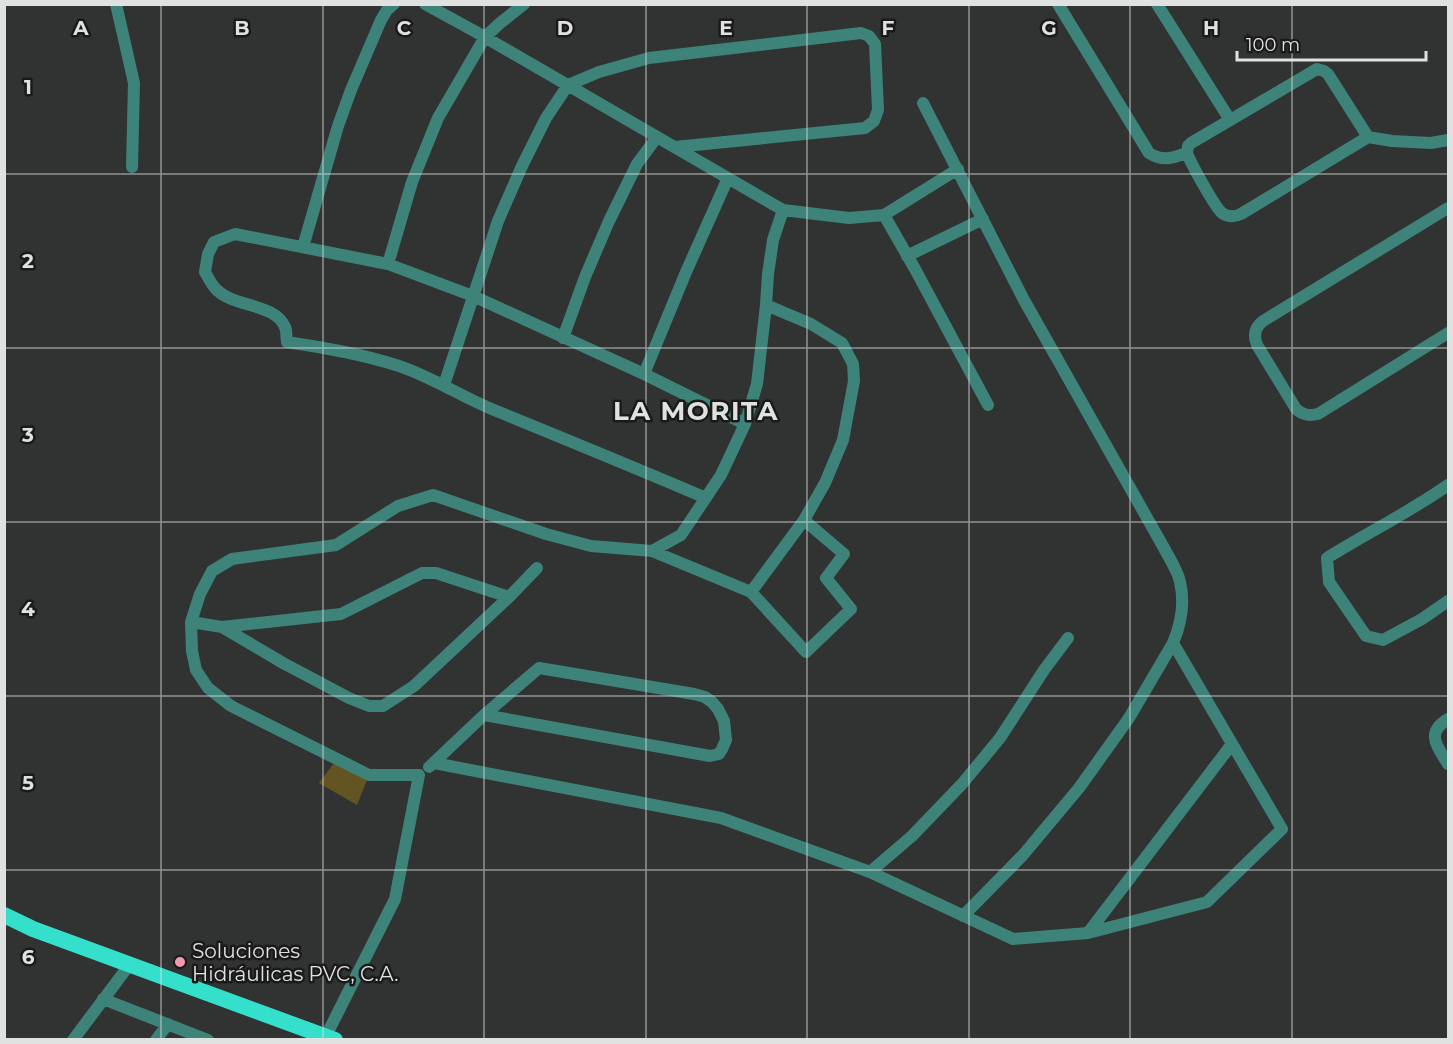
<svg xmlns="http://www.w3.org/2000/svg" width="1453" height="1044" font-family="Montserrat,sans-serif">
<rect width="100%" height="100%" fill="#303331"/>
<path fill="#635521" d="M337,759L369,775L357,805L319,783Z"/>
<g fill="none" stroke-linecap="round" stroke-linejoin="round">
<path stroke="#3d8379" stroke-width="12" d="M116,4L134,83L132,167
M425,4L476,32L783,210L849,218L884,215L958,169
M1058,4L1149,153C1163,162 1173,158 1187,153
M1157,4L1230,120
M1368,137L1328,74L1324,71L1317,69L1191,143L1188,146L1187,153C1191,164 1215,207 1222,213C1228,217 1235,217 1241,214L1368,137L1392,141L1431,143L1448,140
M1448,208L1263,321C1255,327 1253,335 1257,345L1296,409C1303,415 1309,416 1318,414L1448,333
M884,215L915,269L988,405
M303,247L338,126L351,90L381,20L387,10L394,4
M907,256L983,219
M388,264L412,182L438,118L485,37L499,24L524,4
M563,338L585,277L609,221L637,164L657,137
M644,374L686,272L728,178
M444,385L498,221L522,166L546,118L568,85L599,72L649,58L861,33L869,36L875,44L878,110L874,121L865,128L675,147
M1448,485C1410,512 1367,533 1327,558L1329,582L1366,636L1383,640L1422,619L1448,601
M706,498C636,468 565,439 494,410C462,397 432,377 399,366C362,354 325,348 287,342C286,337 287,331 285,327C274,302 232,308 215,288C211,284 208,277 205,272L208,254L214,242L235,234L388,264L473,296L644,374L745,424
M652,551L681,535L721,475L745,424L757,384L766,305L768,274L773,240L783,210
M751,592L804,520
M191,622L222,627L283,663L349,698L369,706H383L414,686L509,597L537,568
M222,627L341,614L422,573H436L509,597
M1448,719C1425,733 1437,746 1448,764
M434,763L721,818L870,872L1013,939L1088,933L1207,902L1282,829L1173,643C1181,624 1185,603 1180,582C1178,571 1169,558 1164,548L1024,300L923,103
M429,767L484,715L539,668L694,694L705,697L712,702L718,709L724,721L726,740L722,749L719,754L710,756L484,715
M870,872L912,836L962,784L1000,738L1044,670L1068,638
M963,916L1023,855L1079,788L1129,718L1173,643
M1088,933L1232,744
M103,999L208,1040
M326,1036L395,899L419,775H369L231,706L208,688L196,670L192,651L191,622L200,594L212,571L232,559L336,545L398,506L433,495L546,534L591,546L652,551L751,592L806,652L851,609L826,578L844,554L804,520L825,483L843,440L854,381L853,364L842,343L811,324L766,305
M73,1040L130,964
M156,1040L168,1024"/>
<path stroke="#34e0cc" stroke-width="16" d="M4,915L33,929L335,1040"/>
</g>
<path fill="none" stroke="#e0e2e1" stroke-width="1.5" stroke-opacity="0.55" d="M161,4V1040M323,4V1040M484,4V1040M646,4V1040M807,4V1040M969,4V1040M1130,4V1040M1292,4V1040M4,174H1448M4,348H1448M4,522H1448M4,696H1448M4,870H1448"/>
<circle fill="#f29aae" stroke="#191a19" stroke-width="2" cx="180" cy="962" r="6"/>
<g text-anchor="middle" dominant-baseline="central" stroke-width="5" stroke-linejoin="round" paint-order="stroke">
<g font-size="20" fill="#e0e2e1" stroke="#191a19" text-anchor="start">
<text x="192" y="951">Soluciones<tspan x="192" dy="23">Hidráulicas PVC, C.A.</tspan></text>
</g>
<g font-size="26" font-weight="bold" letter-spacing="1.5" fill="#e0e2e1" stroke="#191a19">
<text x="696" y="411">LA MORITA</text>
</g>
</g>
<g font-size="20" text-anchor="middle" font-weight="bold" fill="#e0e2e1" stroke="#191a19" stroke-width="5" stroke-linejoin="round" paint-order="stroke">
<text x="81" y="35">A</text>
<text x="242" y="35">B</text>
<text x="404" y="35">C</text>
<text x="565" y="35">D</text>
<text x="726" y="35">E</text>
<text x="888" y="35">F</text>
<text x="1049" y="35">G</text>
<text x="1211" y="35">H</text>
<text x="28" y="94">1</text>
<text x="28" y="268">2</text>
<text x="28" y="442">3</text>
<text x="28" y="616">4</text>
<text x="28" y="790">5</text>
<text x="28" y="964">6</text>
</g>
<rect width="1453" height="1044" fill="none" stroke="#e0e2e1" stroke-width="12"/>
<path d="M1237 51v9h189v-9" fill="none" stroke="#e0e2e1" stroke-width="3"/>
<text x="1246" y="51" font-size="18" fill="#e0e2e1" stroke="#191a19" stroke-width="4.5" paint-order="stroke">100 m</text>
</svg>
